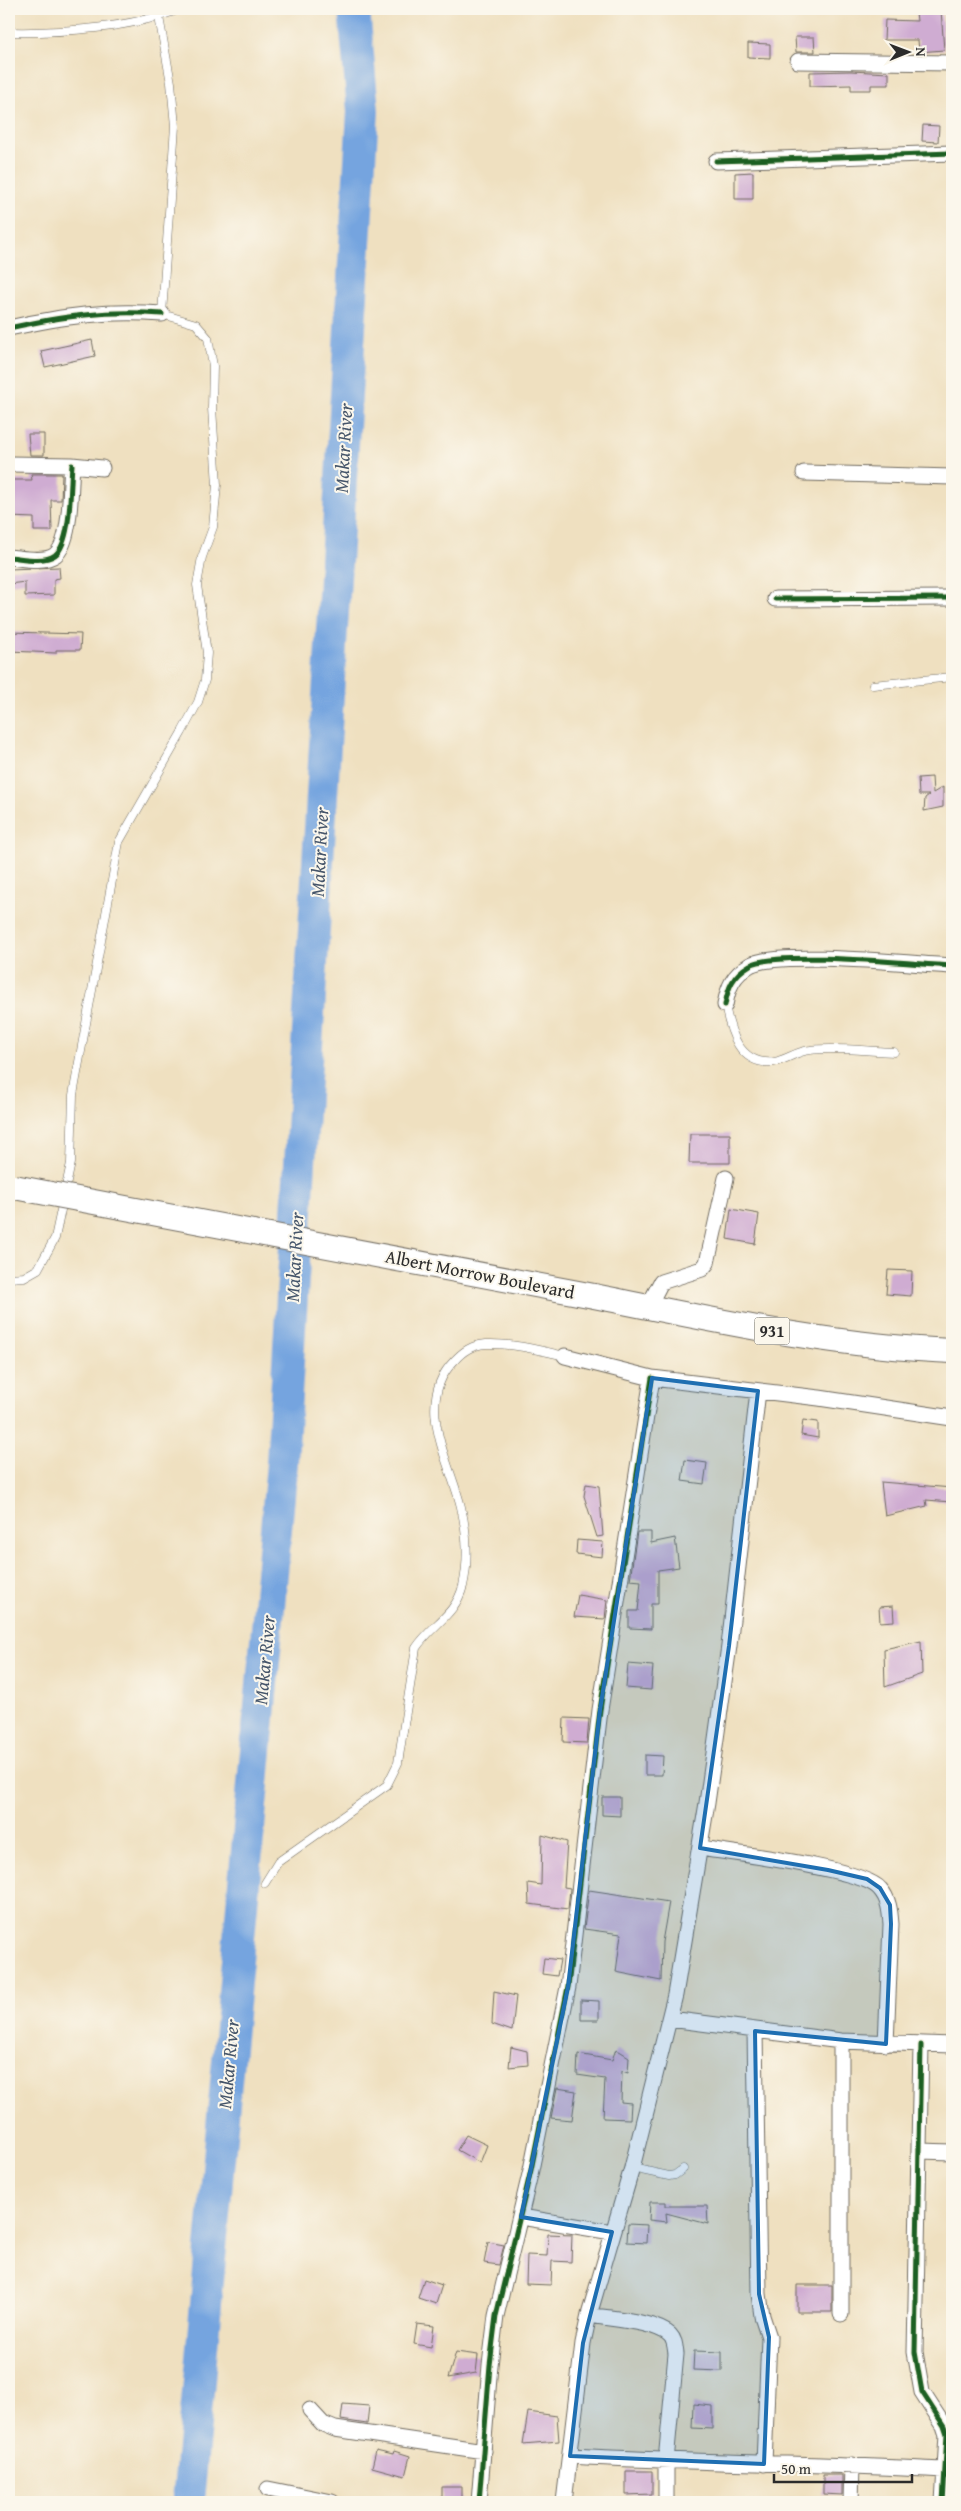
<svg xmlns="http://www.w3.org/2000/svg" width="961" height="2511" font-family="'Gentium Book Plus',serif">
<rect width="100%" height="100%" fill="#fbf7ec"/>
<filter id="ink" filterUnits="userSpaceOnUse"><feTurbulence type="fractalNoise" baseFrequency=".02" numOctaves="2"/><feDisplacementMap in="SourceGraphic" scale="10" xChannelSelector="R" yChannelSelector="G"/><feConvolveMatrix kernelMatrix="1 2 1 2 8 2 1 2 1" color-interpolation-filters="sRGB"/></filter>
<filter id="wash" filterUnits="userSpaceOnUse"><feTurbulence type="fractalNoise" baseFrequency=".0096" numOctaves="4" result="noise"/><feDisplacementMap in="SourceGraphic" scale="20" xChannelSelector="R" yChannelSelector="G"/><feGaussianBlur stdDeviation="1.12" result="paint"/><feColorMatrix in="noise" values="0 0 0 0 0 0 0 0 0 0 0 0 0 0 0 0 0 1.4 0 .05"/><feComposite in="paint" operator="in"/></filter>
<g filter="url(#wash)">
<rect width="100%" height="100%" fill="#efe0c0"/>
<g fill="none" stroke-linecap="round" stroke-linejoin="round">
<path stroke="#75a4df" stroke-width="32" d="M188,2502L282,1463L363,111L354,9"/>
</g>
<g id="blocks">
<path fill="#cfacd2" d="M941,10L944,50L919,52L918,40H884L885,20L917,21L916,12Z
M795,37H814L815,52H796Z
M748,43L770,44V58L748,57Z
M851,71L889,73V85H871V90H851V85L810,86V72Z
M923,125L939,126L938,142L922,141Z
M753,172V199H735V173Z
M92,340L95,356L45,367L41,351Z
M28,434H44V455H30Z
M31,474H62L61,500H51L52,531H34V518L9,517V480H32Z
M59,567L60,578L54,579V595L25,596V582L9,584V569Z
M9,632L81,634L80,650H56V653L9,651Z
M932,777L933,793L943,787V807L924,811L925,798L929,795H919L918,778Z
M690,1134H730V1163H689Z
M731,1209L759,1214L755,1244L727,1239Z
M888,1270L912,1271L911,1296L886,1294Z
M803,1420L818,1422V1438L801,1435Z
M685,1460L707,1463L704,1484L682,1481Z
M881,1482L952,1488V1502L926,1500L927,1506L885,1516Z
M586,1484L599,1486L603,1536L597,1537L584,1496Z
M637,1532H651V1543L675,1538L679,1567L658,1570V1604H651V1629L629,1628V1611H638L641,1581L630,1580Z
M577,1540L603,1542L602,1557L576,1554Z
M578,1595L607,1600L605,1619L574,1617Z
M893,1606L894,1621L880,1622L879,1607Z
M921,1641L922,1674L885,1687L884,1649Z
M628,1664L653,1666L651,1690L626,1688Z
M564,1718L589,1719L587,1743L563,1742Z
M645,1755L663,1756L662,1775H645Z
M602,1797H620V1816L602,1815Z
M542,1835L567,1842L564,1887L570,1888L568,1909L529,1904L528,1883L541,1885Z
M589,1890L669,1902L662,1942L661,1981L616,1972L621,1934L584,1929Z
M544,1958L560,1960L557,1976L542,1974Z
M494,1991L516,1996L512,2031L492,2024Z
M581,2000L599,2001V2020H581Z
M511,2047L527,2051L528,2065L509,2067Z
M616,2049L629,2057L628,2073L622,2071L621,2102L631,2103L630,2119L603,2118L605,2079L577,2075L578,2054L612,2060Z
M557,2088L576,2091L572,2120L551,2118Z
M466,2135L487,2145L480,2163L457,2150Z
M650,2202H666V2206H707L708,2224L666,2213L667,2222L649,2220Z
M628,2224L647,2225L646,2243L627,2242Z
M548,2234L572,2235L571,2262L552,2261L551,2285L526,2284L527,2255L547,2256Z
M488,2242L504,2245L499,2265L484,2263Z
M424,2279L442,2285L436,2304L418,2298Z
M797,2285H832V2312H797Z
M417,2324L434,2326L431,2347L414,2344Z
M694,2351L722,2352V2371L693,2370Z
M456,2352L478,2355L476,2373L448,2378Z
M343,2404L369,2406L367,2424L341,2420Z
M693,2404L712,2406V2429L692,2428Z
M528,2412L557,2416L559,2441L523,2444Z
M376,2450L393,2454L394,2451L410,2456L405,2476L372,2467Z
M626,2471H652V2494L626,2495Z
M823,2475H842V2495L823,2494Z
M442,2487H461V2502H442Z"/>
</g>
</g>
<g filter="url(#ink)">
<use href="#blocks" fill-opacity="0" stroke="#706a5f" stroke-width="1"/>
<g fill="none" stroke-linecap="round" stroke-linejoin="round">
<g stroke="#706a5f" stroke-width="9">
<path id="service" d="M9,32C58,33 134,28 179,9
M873,685L952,677
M725,1005C730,1031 739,1066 774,1062C786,1060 797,1051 810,1050C837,1047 866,1051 894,1052
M9,1278L24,1277L38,1269L55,1238L71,1163L73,1095L119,842L182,732L198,702L205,680L207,653L197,585L202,557L213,527L217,485L212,408L213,366L208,338L196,324L162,314L175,126L171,83L159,17
M265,1883L278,1862L387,1785L398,1763L416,1648C432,1624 455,1616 463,1586C469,1560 467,1533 461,1507C450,1461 413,1403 454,1361C463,1351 472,1345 486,1344C512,1343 539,1350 565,1356
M632,2168L669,2176L675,2175L683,2169"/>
</g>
<g stroke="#706a5f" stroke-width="17">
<path id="minor" d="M798,61L952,63
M716,161L952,153
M9,328C64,316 105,310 162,314
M9,464L72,465L102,468
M804,473L952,477
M9,557C22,558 44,563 55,555C72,542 70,485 72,465
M775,599L952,598
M725,1005C728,987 733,975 750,965C778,950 914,964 952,966
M648,1307L661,1282L702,1269L707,1263L726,1178
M565,1356L652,1378L819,1398L952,1418
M700,1848C732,1853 863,1868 880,1889C889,1899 890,1911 891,1924L886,2044
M670,2019L841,2041L952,2045
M755,2031L759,2294L762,2316L769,2337L764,2464
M921,2045L915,2352L922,2392L944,2426L947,2435L943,2502
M920,2151L952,2152
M521,2217L612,2232
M841,2314V2041
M589,2315C610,2319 655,2321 670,2335C675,2340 675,2347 676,2354L666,2461V2502
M310,2410L323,2424L335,2429L484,2451
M570,2456C694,2463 819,2463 943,2470
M268,2489L332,2502
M479,2502L490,2365L496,2316L531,2170L568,1987L600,1710L652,1378
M564,2502L583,2343L589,2315L632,2168L675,1995L707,1803L729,1646L758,1391
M851,2502L852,2465"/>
</g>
<g stroke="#706a5f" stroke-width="26">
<path id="primary" d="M594,1296C713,1320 831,1346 952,1351"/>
</g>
<use href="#service" stroke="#fff" stroke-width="8"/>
<use href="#minor" stroke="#fff" stroke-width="15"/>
<use href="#primary" stroke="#fff" stroke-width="24"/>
<g stroke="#706a5f" stroke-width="26" stroke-linecap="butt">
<path id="primary-bridge" d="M14,1187L594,1296"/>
</g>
<use href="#primary-bridge" stroke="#fff" stroke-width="24"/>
<g stroke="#fbf7ec" stroke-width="8">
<path id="cycleway" d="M716,161L952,153
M9,328C64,316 105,310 162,314
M9,557C22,558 44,563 55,555C72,542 70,485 72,465
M775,599L952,598
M725,1005C728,987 733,975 750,965C778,950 914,964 952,966
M921,2045L915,2352L922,2392L944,2426L947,2435L943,2502
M479,2502L490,2365L496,2316L531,2170L568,1987L600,1710L652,1378"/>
</g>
<use href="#cycleway" stroke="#1b5e20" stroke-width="5"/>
</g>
</g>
<path fill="#1f6fb2" fill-opacity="0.2" stroke="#1f6fb2" stroke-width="4" stroke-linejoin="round" d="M652,1378L758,1391L729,1646L700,1848L828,1870L867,1879L880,1888L890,1905L891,1924L886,2044L755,2031L759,2294L769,2337L764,2464L570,2456L583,2343L612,2232L521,2217L568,1987L600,1710Z"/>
<g text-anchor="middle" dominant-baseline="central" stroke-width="4" stroke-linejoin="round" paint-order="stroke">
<rect fill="#fbf7ec" stroke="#696865" stroke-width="1" x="754.5" y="1317.5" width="35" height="27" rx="4"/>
<g font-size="16" font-weight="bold" fill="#2b2b2b">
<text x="772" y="1331">931</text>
</g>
<g font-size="18" fill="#2b2b2b" stroke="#fbf7ec">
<text transform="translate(480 1274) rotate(11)">Albert Morrow Boulevard</text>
</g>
<g font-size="19" font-style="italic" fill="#45556a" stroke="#fbf7ec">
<text transform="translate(343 448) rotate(-87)">Makar River</text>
<text transform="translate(319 852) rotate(-87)">Makar River</text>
<text transform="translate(294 1257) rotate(-87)">Makar River</text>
<text transform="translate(264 1660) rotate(-85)">Makar River</text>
<text transform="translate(228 2064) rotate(-85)">Makar River</text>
</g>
</g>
<rect width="961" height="2511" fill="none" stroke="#fbf7ec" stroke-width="30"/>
<g transform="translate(908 52) rotate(89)" stroke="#fbf7ec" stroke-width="4" paint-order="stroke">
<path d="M0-4L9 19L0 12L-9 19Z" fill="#2b2b2b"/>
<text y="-8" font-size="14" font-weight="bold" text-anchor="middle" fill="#2b2b2b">N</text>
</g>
<path d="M774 2474v8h138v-8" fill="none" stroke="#2b2b2b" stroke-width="2.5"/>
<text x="781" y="2474" font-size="15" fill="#2b2b2b" stroke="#fbf7ec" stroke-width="4" paint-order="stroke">50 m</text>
</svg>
